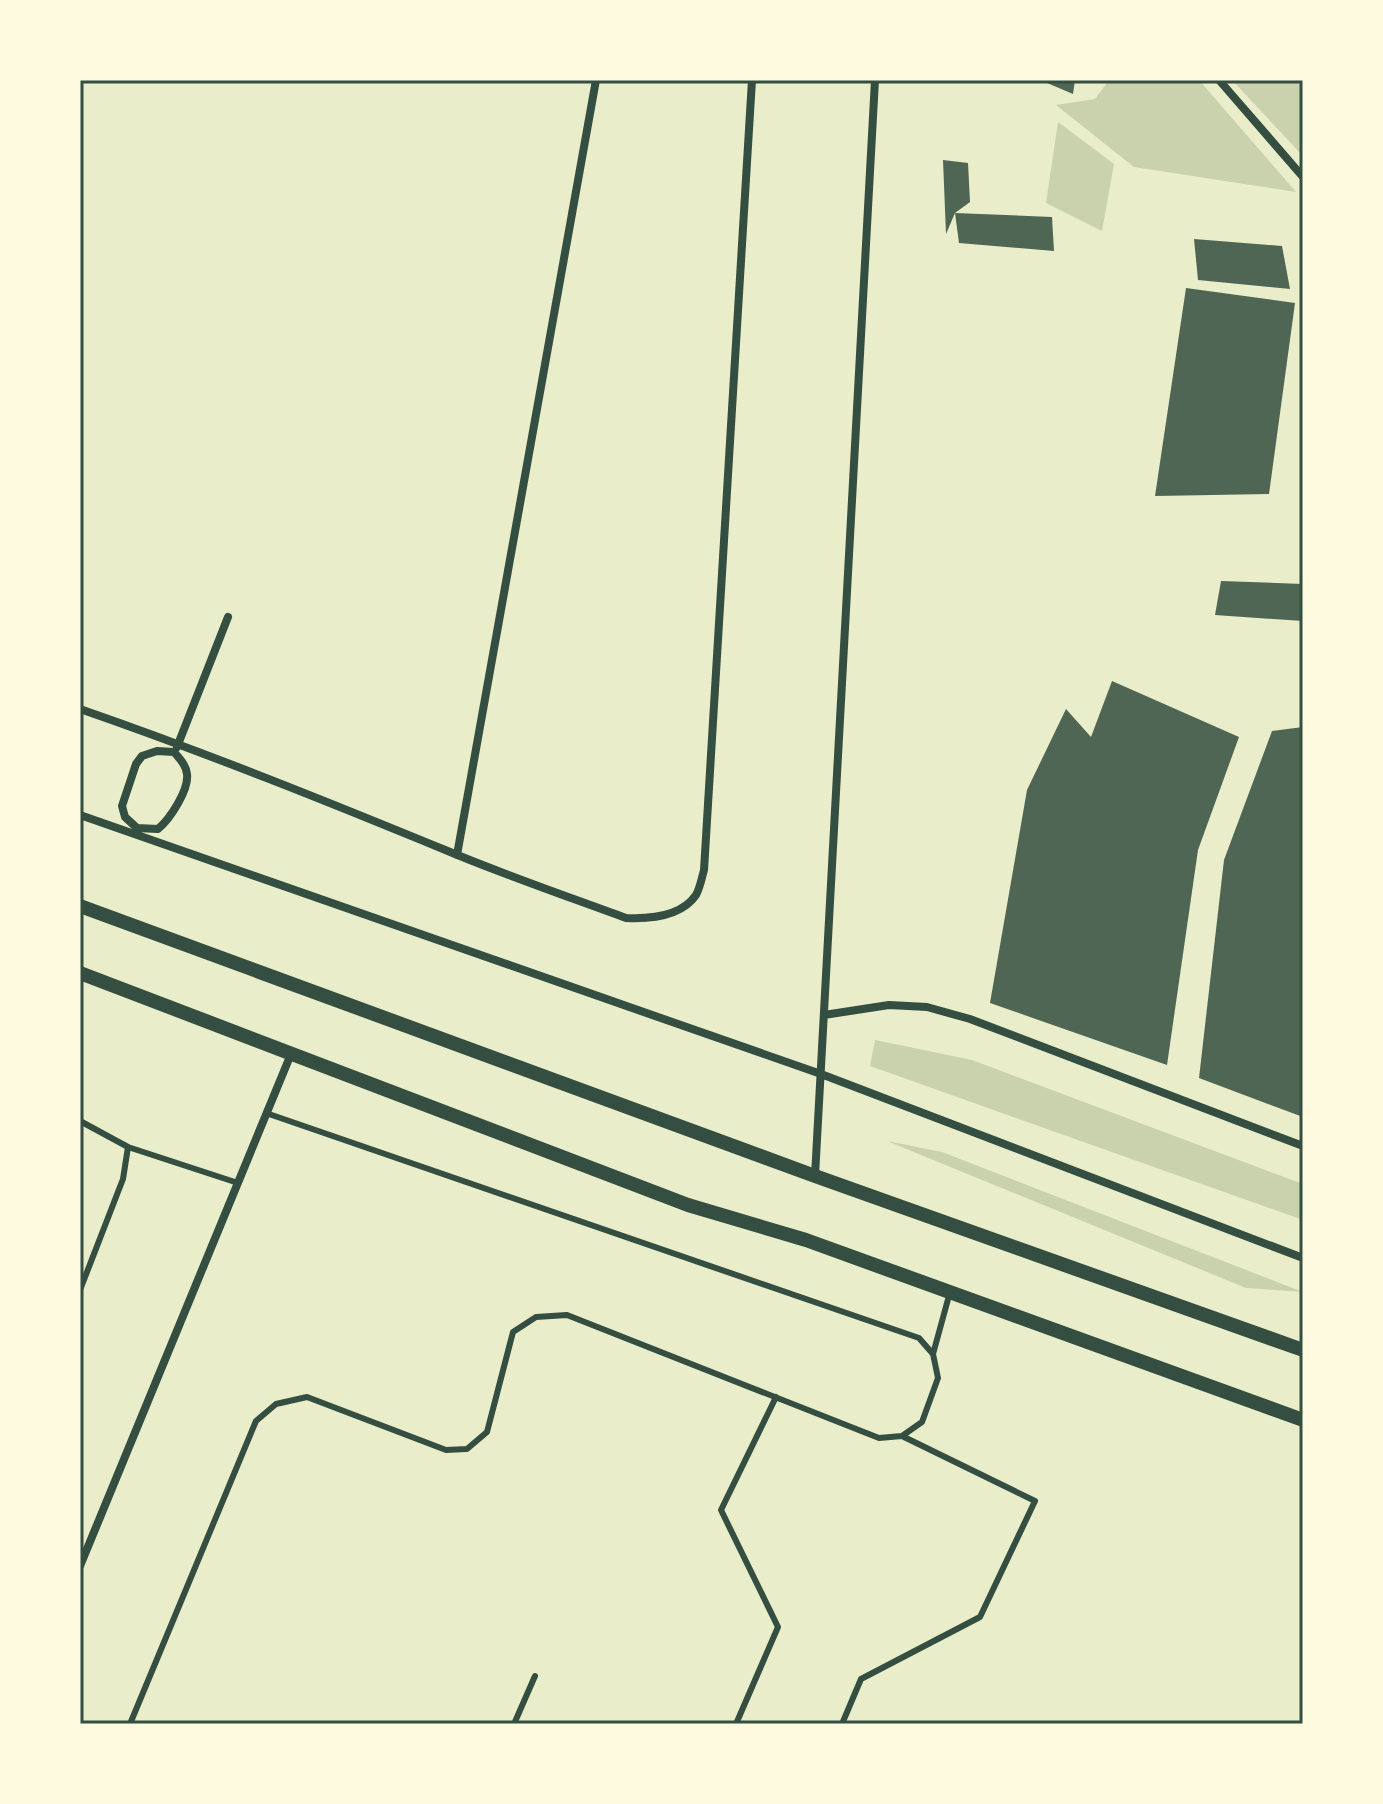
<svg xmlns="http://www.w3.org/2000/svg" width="1383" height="1804" font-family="'DejaVu Sans',sans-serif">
<rect width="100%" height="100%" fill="#e9edc9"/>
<path fill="#cad2ad" d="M1109,80H1199L1296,192L1134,167L1056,105L1095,99Z
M1232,80H1303V156Z
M1058,122L1114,164L1102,231L1046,203Z
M875,1040L972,1060L1303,1184V1220L870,1066Z
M887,1141L942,1152L1303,1292L1246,1288Z"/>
<path fill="#4f6655" d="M1040,80H1075L1073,94Z
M943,160L968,163L970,202L955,213L946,234Z
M955,213L1052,217L1054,251L959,243Z
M1194,239L1282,246L1290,289L1198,280Z
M1186,288L1295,303L1269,494L1155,496Z
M1221,581L1303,584V621L1215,615Z
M1112,681L1239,737L1198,850L1167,1065L990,1003L1027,790L1066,709L1091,737Z
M1303,727V1117L1199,1078L1224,860L1272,731Z"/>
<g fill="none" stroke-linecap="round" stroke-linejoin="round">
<path stroke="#344e41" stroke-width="6" d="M80,1121L128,1147L123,1179L80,1290
M128,1147L238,1183
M933,1354L950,1292
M130,1724L256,1421L276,1404L307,1397L446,1450L467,1449L487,1432L513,1332L536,1317L567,1315L879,1438L902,1436L922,1422L938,1378L933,1354L919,1338L266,1113
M514,1724L535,1676
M736,1724L778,1627L721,1510L776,1397
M842,1724L861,1679L980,1617L1035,1501L902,1436"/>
<path stroke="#344e41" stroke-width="8" d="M1219,80L1303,177
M80,709C207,753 331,803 455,854C511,877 569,897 626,918C649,919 681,917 696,895C700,888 702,877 704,870L752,80
M177,747L228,617
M157,751L174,752C180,759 186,765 187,774C189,790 170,819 158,829L137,828L125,817L122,806L136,764L142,756Z
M80,815L821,1074L1303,1258
M457,855L596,80
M824,1015L889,1005L927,1007L970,1019L1303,1146
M815,1176L875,80
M80,1566L291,1054"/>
<path stroke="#344e41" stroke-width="14" d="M80,906L815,1176L1303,1350
M80,973L688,1205L806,1240L1303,1420"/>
</g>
<rect width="1383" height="1804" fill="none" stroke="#fefae0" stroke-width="164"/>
<rect x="82" y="82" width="1219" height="1640" fill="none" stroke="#344e41" stroke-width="3"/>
</svg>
